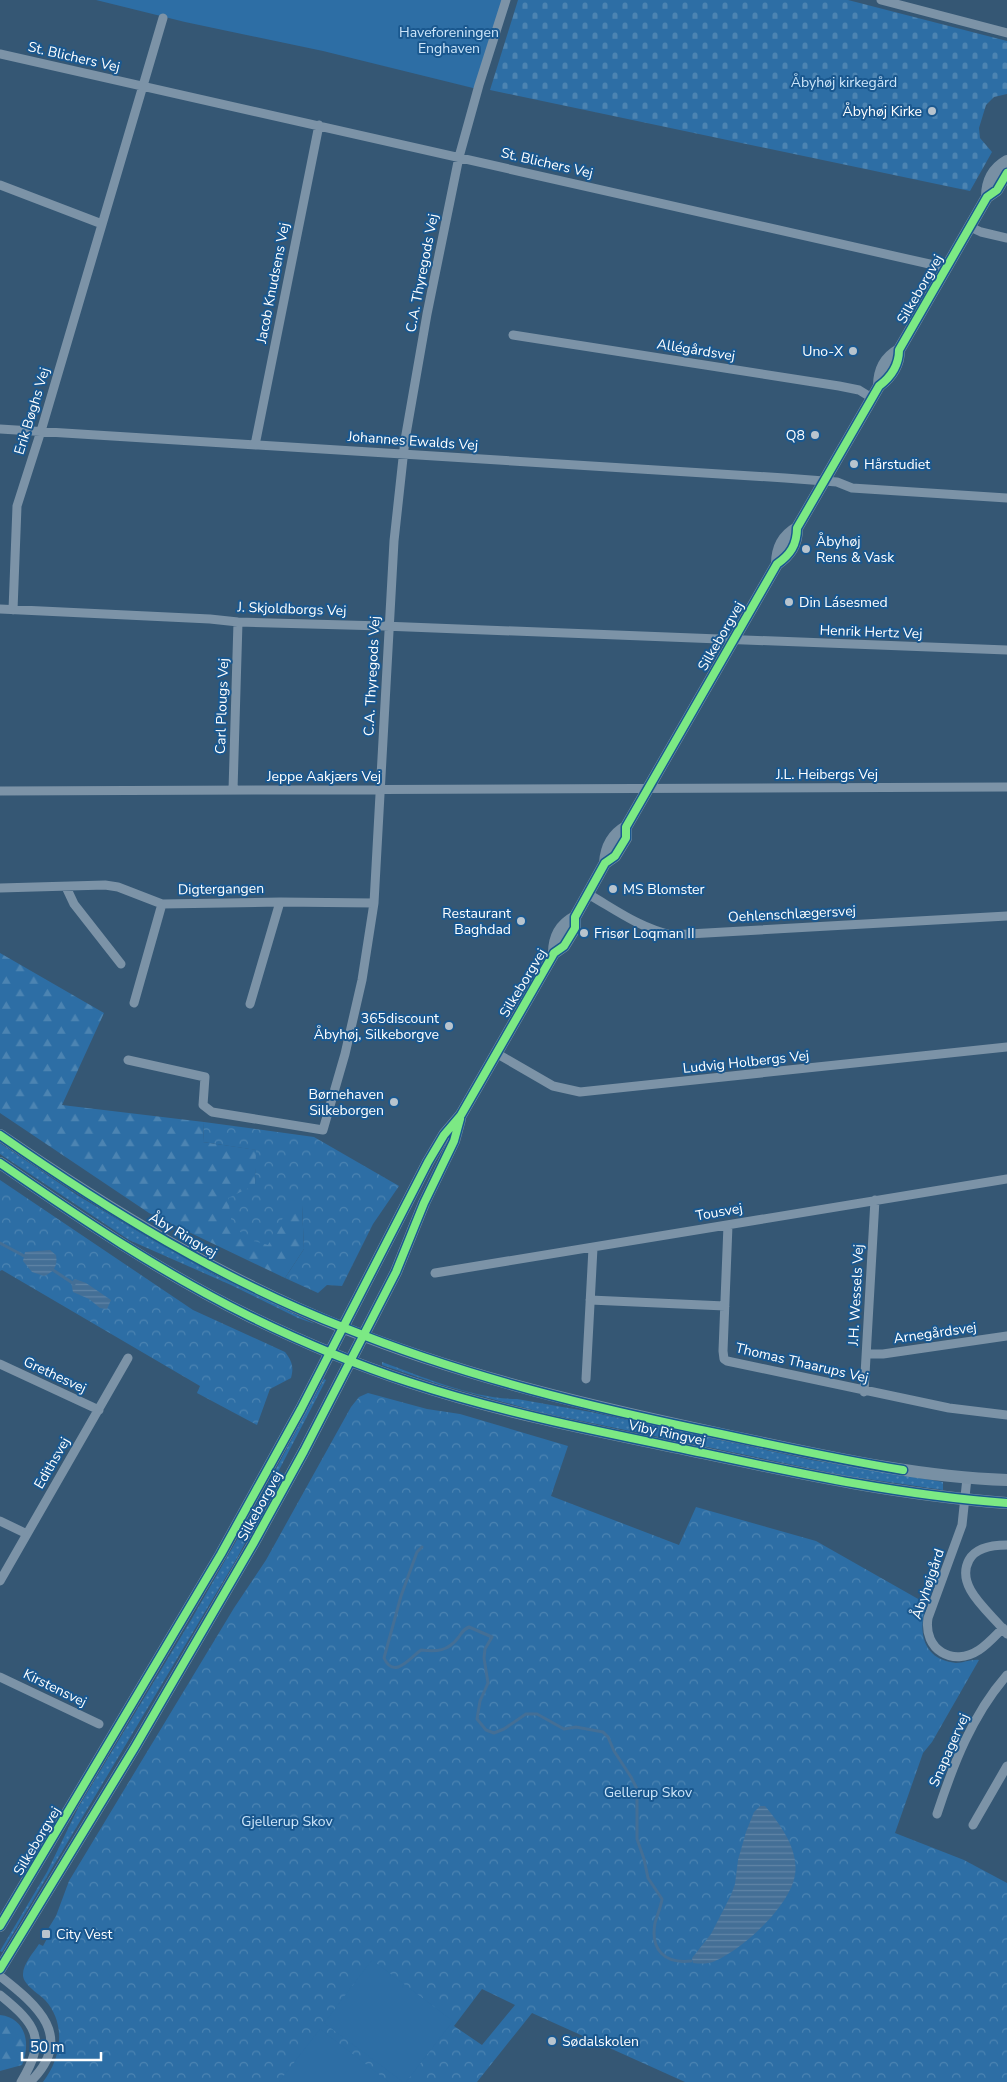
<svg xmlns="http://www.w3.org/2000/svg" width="1007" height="2082" font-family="'Nunito Sans',sans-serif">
<defs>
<pattern id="grass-dots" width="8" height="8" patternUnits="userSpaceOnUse" patternTransform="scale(1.25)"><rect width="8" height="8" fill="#2d6ea5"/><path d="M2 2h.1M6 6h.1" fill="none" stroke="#4c84b2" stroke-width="1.8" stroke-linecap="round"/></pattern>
<pattern id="forest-firs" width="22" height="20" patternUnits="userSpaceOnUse" patternTransform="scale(1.25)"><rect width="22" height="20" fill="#2d6ea5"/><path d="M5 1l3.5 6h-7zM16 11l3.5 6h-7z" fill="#4c84b2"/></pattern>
<pattern id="cemetery-stones" width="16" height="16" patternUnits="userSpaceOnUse" patternTransform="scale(1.25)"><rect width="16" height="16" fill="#2d6ea5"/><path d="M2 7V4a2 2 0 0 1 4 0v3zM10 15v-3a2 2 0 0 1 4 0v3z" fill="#4c84b2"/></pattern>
<pattern id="park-crowns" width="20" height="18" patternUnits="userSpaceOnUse" patternTransform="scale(1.25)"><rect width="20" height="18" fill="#2d6ea5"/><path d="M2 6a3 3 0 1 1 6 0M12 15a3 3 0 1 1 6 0" fill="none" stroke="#4c84b2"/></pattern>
<pattern id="water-rules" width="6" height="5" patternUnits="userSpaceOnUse" patternTransform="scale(1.25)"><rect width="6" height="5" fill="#446f96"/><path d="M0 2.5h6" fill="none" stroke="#6085a6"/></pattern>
</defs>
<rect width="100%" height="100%" fill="#355774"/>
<path fill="url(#grass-dots)" d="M0,1143L77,1195L149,1238L215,1275L315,1324L298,1318L231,1285L129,1240L0,1154Z
M382,1362C423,1377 474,1399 517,1399L591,1412L812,1460L943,1482V1490L847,1476L543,1413L438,1384L382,1365Z
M324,1379L326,1380L278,1472L257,1521L236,1560L2,1952L0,1951L47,1872L79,1806L191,1620L255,1508Z"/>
<path fill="url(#forest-firs)" d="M0,953L104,1013L62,1105L204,1122L203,1142L257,1150L255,1185L290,1205H302L304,1249L285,1278L149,1213L0,1113Z
M0,2015C26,2018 31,2044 22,2065L0,2071Z"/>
<path fill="url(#cemetery-stones)" d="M518,0H848L1007,41V94L994,97L986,105L979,128L980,138L992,152L970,191L490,90Z"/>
<path fill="url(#park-crowns)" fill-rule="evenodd" d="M204,1122L314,1137L399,1186L373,1224L342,1286L327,1285L318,1293L285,1278L304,1249L302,1205H290L268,1245L250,1240L232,1225L228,1198L255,1185L256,1150L203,1142Z
M0,1180L193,1310L285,1352C292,1361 294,1367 291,1378L270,1389L257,1425L197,1393L200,1386L2,1270L0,1271Z
M368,1393L427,1409L460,1414L568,1446L551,1496L679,1545L696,1507L816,1541L927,1604C917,1630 922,1660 956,1663C963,1663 972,1659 979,1660L932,1742L923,1753L895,1833L964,1860L1007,1883V2082H685L532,2013L477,2082H43C61,2059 67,2024 45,2000C39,1994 22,1984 23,1974C23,1964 34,1952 39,1944L43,1946L51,1931L48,1929L56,1916L69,1881L234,1608L266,1560L351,1407L359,1397ZM482,1989L515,2005L482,2045L454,2026Z"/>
<path fill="#2d6ea5" d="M96,0H505L477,89L323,51L185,22Z
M372,1960L453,2021L406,2082H403L324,2023Z
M320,2029L389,2082H279Z"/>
<path fill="url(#water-rules)" d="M50,1250L56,1255C58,1266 54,1272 44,1276L32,1272L23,1261L25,1252Z
M75,1279L86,1283L111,1300L107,1309L100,1308L89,1299L73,1292L71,1282Z
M760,1806H765C781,1825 799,1850 795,1875C790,1906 743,1949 715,1961C709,1964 700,1964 693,1963L692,1958L711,1934L731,1895L735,1884L738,1860L746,1832L754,1812Z"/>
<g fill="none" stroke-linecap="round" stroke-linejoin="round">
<path stroke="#446f96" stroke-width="3" d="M0,1243L26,1257
M50,1268L74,1284
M422,1547L417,1552L401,1596L384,1658C394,1680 410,1658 421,1650C437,1652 448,1651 458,1638C462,1633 462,1630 469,1627L492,1637L485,1649L484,1658L488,1683L480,1701L477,1719L486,1730L494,1733L504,1729L526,1714H537L564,1729L576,1727L603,1732L608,1737L614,1751L631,1777L637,1789V1839L644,1859L648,1878L662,1899C661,1907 657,1915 655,1923C650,1950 665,1964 691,1961"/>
<path stroke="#7c93a7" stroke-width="9" d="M881,0L1007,33
M0,54L934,265L945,271
M0,185L102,224
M970,227L981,232L1007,238
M513,335L839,386L859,390L872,398
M0,429L785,478L837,482L852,488L1007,498
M255,445L319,125
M0,609L210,619L238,622L383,626L1007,650
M13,610L17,506L41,431L163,18
M233,790L238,622
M0,791L1007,787
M66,887L74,904L121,964
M0,888L105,885L118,887L162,904L280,902L374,903
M588,894C616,910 638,927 671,935L1007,916
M134,1003L162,904
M250,1004L280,902
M496,1053L553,1086L580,1092L1007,1047
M128,1060L205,1077L203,1105L212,1112L323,1130L345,1054L362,980L374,903L394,541L405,440L427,314L459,157L479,85L506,0
M728,1225L723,1351L724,1359L727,1361L949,1408L1007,1415
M435,1273L1007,1179
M590,1300L725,1306
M867,1354H883L1007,1336
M0,1364L99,1410
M586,1379L593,1248
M864,1392L875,1200
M967,1478L962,1525L928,1618C923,1650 953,1667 979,1650C988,1644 995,1636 1003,1628
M0,1521L27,1534
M1007,1545C994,1545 976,1547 969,1560C954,1588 993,1614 1007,1634
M0,1581L128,1358
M0,1677L99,1724
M937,1814C953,1765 972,1715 1007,1675
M973,1825L1007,1766
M0,1976C37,2005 76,2037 30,2082
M0,1995C37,2025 47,2039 21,2082"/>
<path stroke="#7890a4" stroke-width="12" d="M987,197C987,181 993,169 1007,161
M879,386C879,370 885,358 899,350
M777,564C777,548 783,536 797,528
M605,863C606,847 612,835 626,827
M554,953C554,937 560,925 575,917
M0,1135C108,1209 222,1279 344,1328C470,1379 602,1409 735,1437C825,1456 915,1477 1007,1480
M0,1163C80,1218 162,1273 249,1316C300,1341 354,1364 409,1382C503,1413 601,1432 698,1452C802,1474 900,1495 1007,1503
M0,1926L221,1554L301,1409L428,1162L444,1135L461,1115L554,953L564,946L575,928V917L605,863L615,856L626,838V827L777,564C790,555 797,545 797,528L879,386C891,377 899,366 899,350L987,197L997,190L1007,173
M0,1969L135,1747L253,1544L304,1451L396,1272L424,1203L454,1141L460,1119"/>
<g stroke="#1a588f" stroke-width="11">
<path id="cycleway" d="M0,1135C108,1210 222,1280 345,1328C466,1377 593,1408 721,1434C781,1447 842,1460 903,1470
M0,1163C80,1218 162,1273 249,1316C300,1341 354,1364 409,1382C503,1413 601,1432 698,1452C802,1474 900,1495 1007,1503
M0,1926L221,1554L301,1409L428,1162L444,1135L461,1115L554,953L564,946L575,928V917L605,863L615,856L626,838V827L777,564C790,555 797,545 797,528L879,386C891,377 899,366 899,350L987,197L997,190L1007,173
M0,1969L135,1747L253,1544L304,1451L396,1272L424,1203L454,1141L460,1119"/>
</g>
<use href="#cycleway" stroke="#7ce984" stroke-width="8"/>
</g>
<g fill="#b8c4ce" stroke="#1a588f" stroke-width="2">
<circle cx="932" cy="111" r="5"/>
<circle cx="853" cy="351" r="5"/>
<circle cx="815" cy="435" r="5"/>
<circle cx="854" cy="464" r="5"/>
<circle cx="806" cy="549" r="5"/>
<circle cx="789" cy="602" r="5"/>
<circle cx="613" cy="889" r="5"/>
<circle cx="521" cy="921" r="5"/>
<circle cx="584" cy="933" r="5"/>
<circle cx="449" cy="1026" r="5"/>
<circle cx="394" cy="1102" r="5"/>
<rect x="41" y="1929" width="10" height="10" rx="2.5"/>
<circle cx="552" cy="2041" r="5"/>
</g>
<g text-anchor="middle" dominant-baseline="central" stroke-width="4" stroke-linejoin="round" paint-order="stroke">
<g font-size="14" fill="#cde6fa" stroke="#1a588f">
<text x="449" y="32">Haveforeningen<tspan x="449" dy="16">Enghaven</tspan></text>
<text x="844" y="82">Åbyhøj kirkegård</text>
<text x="648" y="1792">Gellerup Skov</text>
<text x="287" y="1821">Gjellerup Skov</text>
</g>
<g font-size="14" fill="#fff" stroke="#1a588f">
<text transform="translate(74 57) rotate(13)">St. Blichers Vej</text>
<text transform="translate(547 163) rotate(13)">St. Blichers Vej</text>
<text transform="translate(422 273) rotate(-79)">C.A. Thyregods Vej</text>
<text transform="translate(273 283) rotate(-79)">Jacob Knudsens Vej</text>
<text transform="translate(920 289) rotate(-60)">Silkeborgvej</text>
<text transform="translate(696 350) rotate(9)">Allégårdsvej</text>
<text transform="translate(32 411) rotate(-73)">Erik Bøghs Vej</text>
<text transform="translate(413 441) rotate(4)">Johannes Ewalds Vej</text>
<text transform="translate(292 609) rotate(2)">J. Skjoldborgs Vej</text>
<text transform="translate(871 632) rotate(2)">Henrik Hertz Vej</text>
<text transform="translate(721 636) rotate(-60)">Silkeborgvej</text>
<text transform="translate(372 676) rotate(-87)">C.A. Thyregods Vej</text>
<text transform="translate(222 706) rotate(-88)">Carl Plougs Vej</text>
<text x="827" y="774">J.L. Heibergs Vej</text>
<text x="324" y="776">Jeppe Aakjærs Vej</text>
<text transform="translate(221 889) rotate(-1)">Digtergangen</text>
<text transform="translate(792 914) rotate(-3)">Oehlenschlægersvej</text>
<text transform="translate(523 983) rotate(-59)">Silkeborgvej</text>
<text transform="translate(746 1062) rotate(-6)">Ludvig Holbergs Vej</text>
<text transform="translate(719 1212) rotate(-10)">Tousvej</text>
<text transform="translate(183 1235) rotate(30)">Åby Ringvej</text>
<text transform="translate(856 1295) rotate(-87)">J.H. Wessels Vej</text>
<text transform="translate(935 1333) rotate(-8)">Arnegårdsvej</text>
<text transform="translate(802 1363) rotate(13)">Thomas Thaarups Vej</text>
<text transform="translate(55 1375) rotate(25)">Grethesvej</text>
<text transform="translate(667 1433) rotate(12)">Viby Ringvej</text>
<text transform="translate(52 1463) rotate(-60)">Edithsvej</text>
<text transform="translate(260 1506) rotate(-61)">Silkeborgvej</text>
<text transform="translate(928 1584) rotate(-71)">Åbyhøjgård</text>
<text transform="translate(55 1688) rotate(26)">Kirstensvej</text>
<text transform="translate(949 1750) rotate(-66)">Snapagervej</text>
<text transform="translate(37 1841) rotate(-59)">Silkeborgvej</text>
</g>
<g font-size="14" fill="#fff" stroke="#1a588f" text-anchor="start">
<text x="922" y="111" text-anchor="end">Åbyhøj Kirke</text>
<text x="843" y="351" text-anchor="end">Uno-X</text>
<text x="805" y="435" text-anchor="end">Q8</text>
<text x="864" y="464">Hårstudiet</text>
<text x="816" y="541">Åbyhøj<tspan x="816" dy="16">Rens &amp; Vask</tspan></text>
<text x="799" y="602">Din Lásesmed</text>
<text x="623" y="889">MS Blomster</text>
<text x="511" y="913" text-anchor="end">Restaurant<tspan x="511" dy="16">Baghdad</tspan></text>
<text x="594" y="933">Frisør Loqman II</text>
<text x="439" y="1018" text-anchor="end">365discount<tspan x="439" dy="16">Åbyhøj, Silkeborgve</tspan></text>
<text x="384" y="1094" text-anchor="end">Børnehaven<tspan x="384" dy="16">Silkeborgen</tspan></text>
<text x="56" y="1934">City Vest</text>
<text x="562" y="2041">Sødalskolen</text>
</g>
</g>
<path d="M22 2052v8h79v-8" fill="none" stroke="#ffffff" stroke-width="2.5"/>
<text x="30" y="2052" font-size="15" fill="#ffffff" stroke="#1a588f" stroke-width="4" paint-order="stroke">50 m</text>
</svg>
